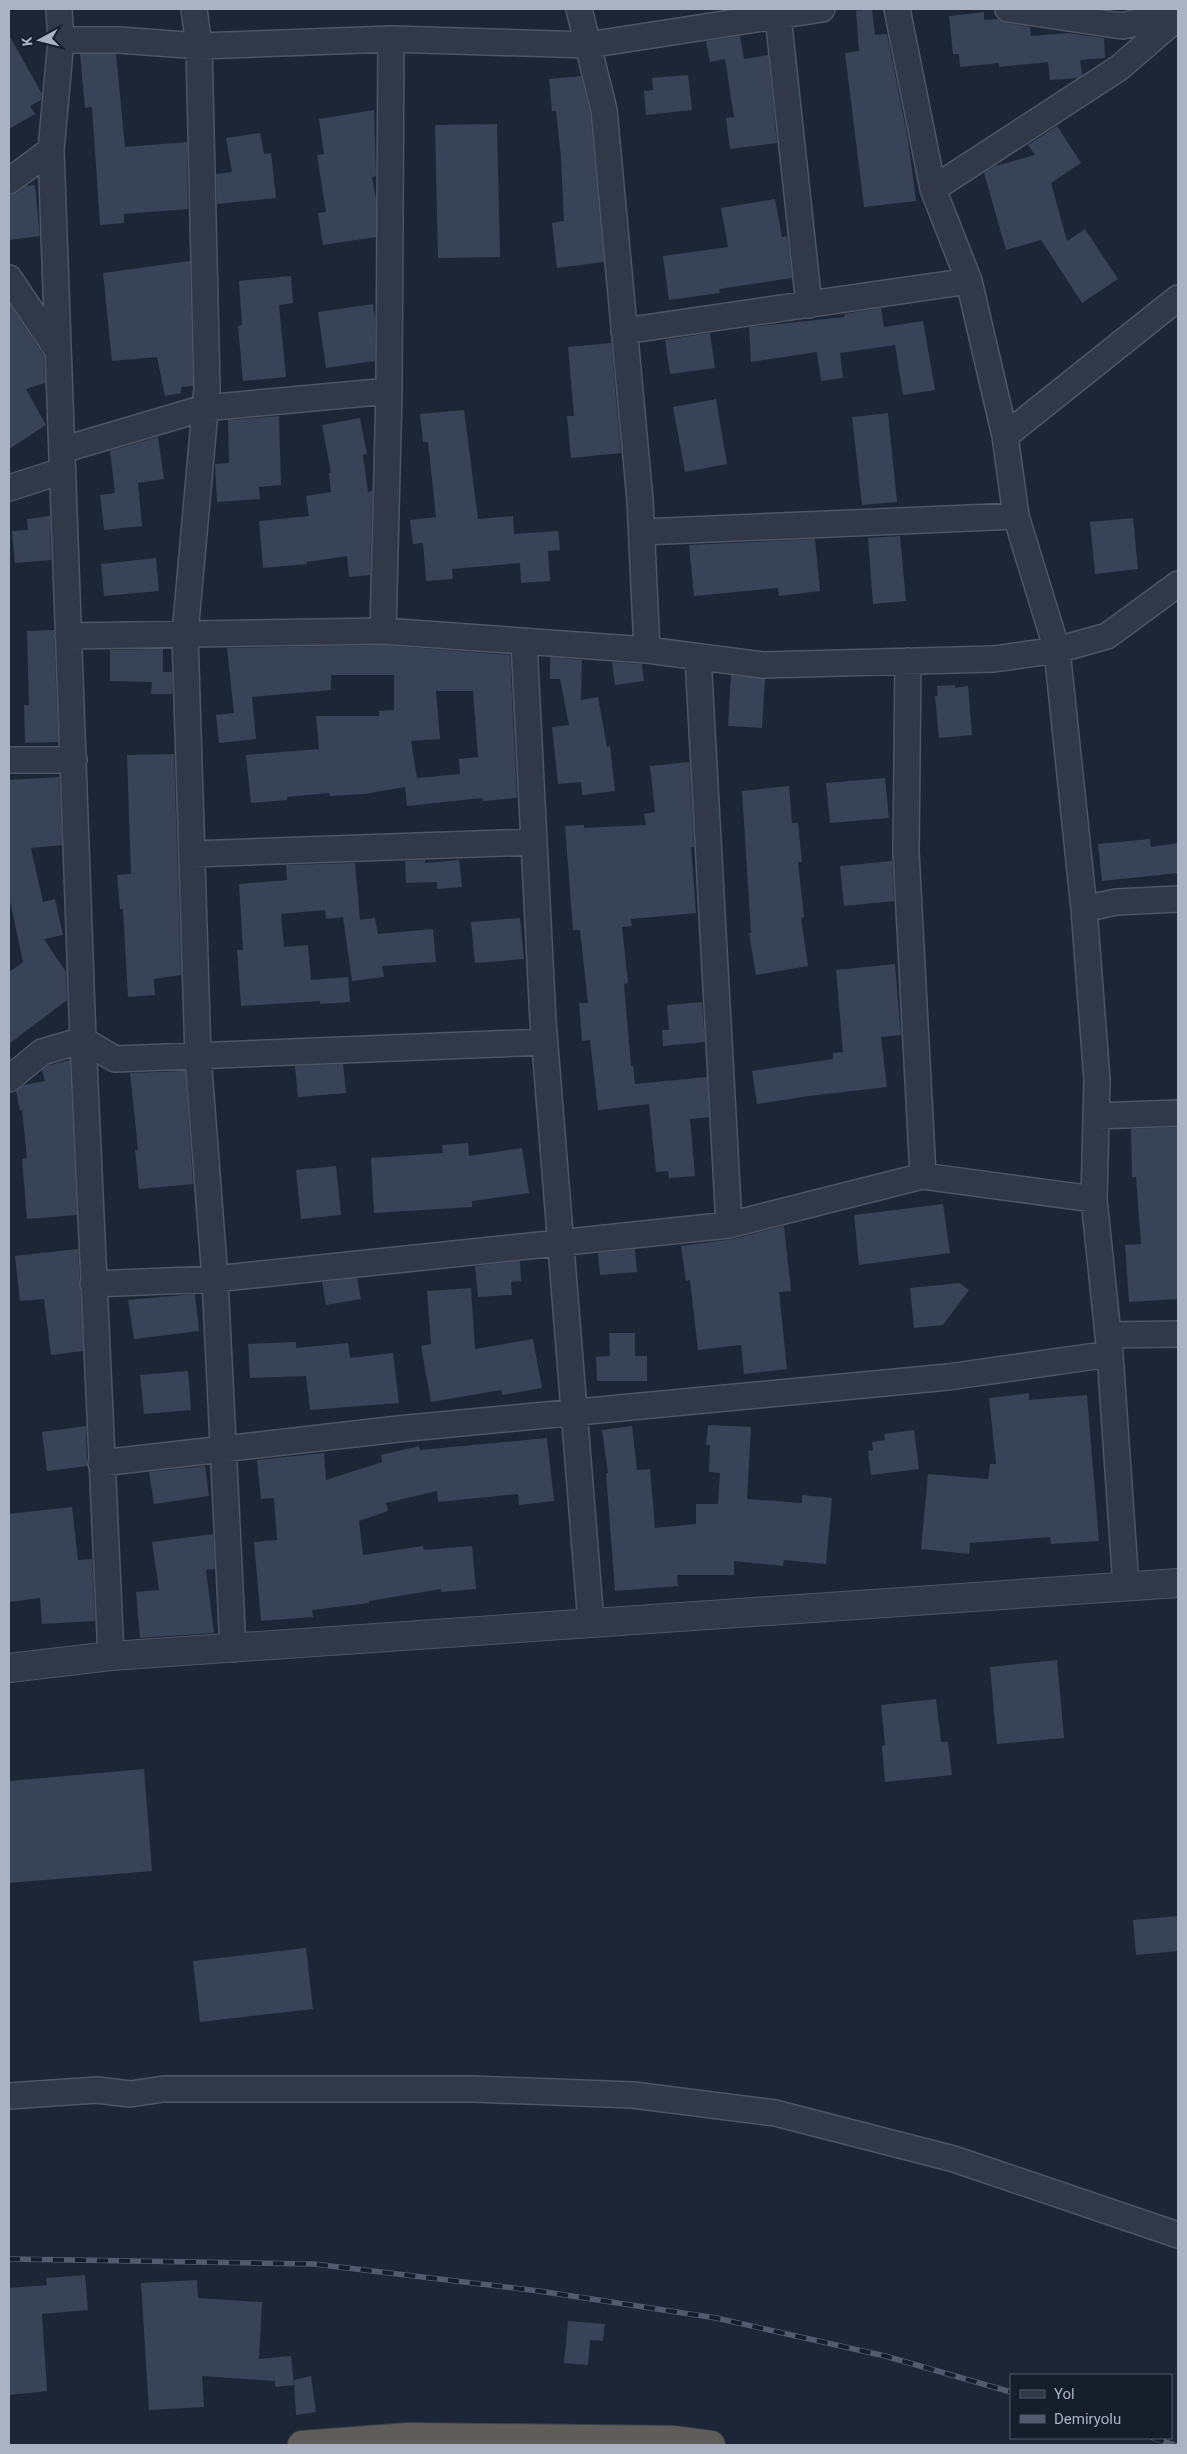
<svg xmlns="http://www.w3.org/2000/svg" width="1187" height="2454" font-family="Roboto,sans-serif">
<rect width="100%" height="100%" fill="#1d2636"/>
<path fill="#394357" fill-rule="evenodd" d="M872,9L875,35L887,34L908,140L916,201L864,207L845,53L859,51L856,11Z
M984,12V20L998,19L1006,23L1030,27L1031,36L1068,33L1104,38L1105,58L1080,60L1082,75L1078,78L1050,80L1048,62L999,67V63L960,67L959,54H953L949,16Z
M9,35L42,94L41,100L30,106L35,114L9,129Z
M740,36L744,59L768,55L777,143L730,149L726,118L734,117L725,59L710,62L706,41Z
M80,54H116L125,147L187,142L188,209L124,214V223L100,225L92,107L85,108Z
M688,75L692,110L646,115L644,91L653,90L652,78Z
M581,76L590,112L604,262L557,268L552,223L564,221L561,158L556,111H552L549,79Z
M374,110L376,176L372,177L376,199V237L323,245L318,213L326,212L317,155L324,154L319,119Z
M497,124L500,257L438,258L435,125Z
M1057,126L1081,163L1051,183L1067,241L1085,229L1118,279L1082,303L1041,240L1006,250L984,173L995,166L1035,155L1028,145Z
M260,133L264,154L271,153L276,198L217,204L216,174L232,172L226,138Z
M35,185L40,236L9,240V195L17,193L26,186Z
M775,199L782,237L787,236L792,278L719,289L720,293L669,300L663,256L728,247L721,208Z
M190,261L193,386L181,387V393L165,396L157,357L112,361L103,273Z
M291,276L293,303L279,305L286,377L243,381L238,326L242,325L239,281Z
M9,303L44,356L45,383L26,389L46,425L9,449Z
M373,304L375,318V361L326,368L318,312Z
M881,308L884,327L923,321L935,390L903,395L895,345L840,353L843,378L821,381L817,352L751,362L749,327L845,317L844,314Z
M710,333L715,368L670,374L665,340Z
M611,343L621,453L571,458L567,416H574L568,347Z
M716,399L727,464L685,472L673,407Z
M464,410L478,519L513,516L514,534L558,531L560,550L548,551L550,581L521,583L520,563L452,569L453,579L426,581L423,543L413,544L410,520L436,517L428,442H423L420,414Z
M888,413L897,502L862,505L852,417Z
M279,416L281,485L259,487L260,499L217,502L215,464L229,463L228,420Z
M360,418L367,454L363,455L368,492L372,491L370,575L349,577L347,556L307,562V564L263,568L259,521L309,516L306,496L331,492L329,473H331L322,425Z
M158,437L164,479L138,483L142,526L104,530L100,495L115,493L110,451Z
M50,516L51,560L15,563L12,531L28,530L27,519Z
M1133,518L1138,569L1095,574L1090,522Z
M900,536L906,601L873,604L868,538Z
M815,539L820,591L779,596L778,588L694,596L689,545Z
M156,558L159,591L104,596L101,564Z
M54,630L58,742L25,743L24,705H29L27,631Z
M383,645L510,655L517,798L483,801L482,798L407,806L405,787L364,794L330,796L329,793L287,797V800L251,803L246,755L319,749L316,716H379V711L394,710V675H331V690L252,697L256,739L219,743L216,715L234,713L227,648ZM436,691H473L478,757L459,759L460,774L417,778L411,741L440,739Z
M163,649V672H172V694H151L152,682L110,681V650Z
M550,657L582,660L581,700L598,697L607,747L610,746L615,791L582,795L581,782L558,784L552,727L569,725L560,679H550Z
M612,662L642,664L644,681L615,685Z
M731,675L765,679L762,728L728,726Z
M955,685V688L968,686L972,735L939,738L935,696H938L937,686Z
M174,754L181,975L154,979L155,995L128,997L123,909H120L117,875L131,874L127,755Z
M689,762L694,847H691L696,913L631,919L632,926L622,927L628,983L624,984L631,1066H633L635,1084L707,1077L709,1117L690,1119L695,1176L669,1178L668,1171L656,1172L649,1104L598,1110L590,1040L582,1041L579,1003H588L580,930H573L565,826L584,825V828L646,825L644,814L655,812L650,766Z
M59,777L62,845L31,848L43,902L55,899L63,935L44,939L66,972L67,1000L9,1044V972L23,962L9,896V780Z
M885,778L889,818L830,823L826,783Z
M789,786L792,823H798L802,862H798L804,917L801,918L808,966L756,975L749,933H751L742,791Z
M1150,839L1151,847L1178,843V873L1102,881L1098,844Z
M425,860V863L459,860L462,887L437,889V882L406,883L405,861Z
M892,861L894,901L844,906L840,866Z
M355,863L360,920L375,918L378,934L433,929L436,962L382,966L384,977L352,981L343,917L326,919L325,910L281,914L284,947L308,945L311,980L348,977L350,1002L320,1004V1001L241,1006L237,950H243L239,884L287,880L286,865Z
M520,918L524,959L475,963L471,922Z
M895,964L901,1035L881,1037L887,1087L809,1096L757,1104L752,1071L833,1059V1053L843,1052L836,970Z
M702,1002L705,1042L663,1046L662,1030H669L667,1005Z
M70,1060L77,1215L27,1219L22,1159L27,1158L22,1110H20L16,1091L24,1085L45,1081L42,1070L49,1065Z
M343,1064L346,1093L298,1097L295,1066Z
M185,1071L193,1184L139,1189L135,1150H138L130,1073Z
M1178,1127V1299L1129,1302L1125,1245L1141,1244L1136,1177H1132L1131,1129Z
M468,1143L469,1156L522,1148L529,1193L472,1201V1207L374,1213L371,1158L443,1153L442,1145Z
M336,1166L341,1215L301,1219L296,1170Z
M943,1204L950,1253L859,1265L854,1215Z
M784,1226L791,1291L779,1292L787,1369L744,1374L741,1345L698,1350L690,1280L686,1281L681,1246L733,1239Z
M78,1249L83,1351L51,1355L44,1299L20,1301L15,1256Z
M635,1249L637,1272L600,1275L598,1253Z
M520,1261L521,1281L511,1282L512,1295L478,1297L475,1266Z
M357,1278L361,1299L326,1305L322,1282Z
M959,1283L969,1290L943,1325L914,1328L910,1288Z
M471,1288L475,1349L533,1339L542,1388L502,1395L501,1390L431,1402L421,1346L431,1344L427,1291Z
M195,1294L199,1331L134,1339L128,1300Z
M609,1333H635V1356H647V1381H597L596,1357L610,1356Z
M296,1342V1348L348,1343L350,1358L393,1353L399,1403L310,1410L306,1376L250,1378L248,1344Z
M188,1371L191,1410L144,1414L140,1375Z
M1029,1393V1400L1087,1395L1099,1541L1051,1544L1050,1537L970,1543L969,1554L921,1549L928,1474L988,1479L990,1464H996L989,1398Z
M708,1425L751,1427L747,1499L802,1503V1495L832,1498L826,1564L784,1560L783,1566L734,1561V1575H677L678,1586L615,1591L606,1473H608L602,1430L632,1426L637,1470L650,1469L655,1528L696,1524V1504H718L720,1473L709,1472L710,1445H706Z
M86,1426L87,1466L47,1471L42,1432Z
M914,1430L919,1469L871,1475L868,1451L873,1450L872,1442L885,1440L884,1434Z
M547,1438L554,1501L519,1505L518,1494L438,1502L437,1491L386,1503L388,1511L359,1521L363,1555L423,1546L424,1550L472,1546L476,1589L441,1592V1589L369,1601V1603L312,1610L313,1617L261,1621L254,1542L277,1540L274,1498L261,1499L257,1460L324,1453L326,1480L382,1462L381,1455L419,1446L420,1450Z
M205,1466L209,1496L154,1504L149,1472Z
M72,1507L78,1560L92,1559L95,1621L42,1624L40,1598L9,1602V1514Z
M213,1534L215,1569L206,1570L214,1633L140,1638L136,1592L159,1590L152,1542Z
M1057,1660L1064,1738L997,1744L990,1667Z
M936,1699L941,1742H948L952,1775L885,1782L882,1746L885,1745L881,1705Z
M144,1769L152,1871L9,1883V1781Z
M1178,1916V1951L1136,1955L1133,1920Z
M306,1948L313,2009L200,2022L193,1961Z
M85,2275L88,2310L42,2314L47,2391L9,2395V2288L47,2285L46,2278Z
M197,2280L198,2298L262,2302L259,2359L291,2356L294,2385L275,2387V2381L202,2376L204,2407L149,2410L141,2283Z
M568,2321L605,2324L603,2341L590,2340L588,2365L564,2363Z
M311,2376L316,2412L296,2415L294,2380Z"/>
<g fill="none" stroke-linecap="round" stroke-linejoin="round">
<g stroke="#4e5565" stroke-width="28">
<path id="minor" d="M59,9L61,40L51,150L83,1040L111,1656
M194,9L199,46L207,388L185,634L198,1057L215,1279L233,1649
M579,9L604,110L640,500L647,650
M897,9L933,189L969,281L1005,436L1016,516L1057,650L1084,909L1097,1080L1094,1199L1110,1354L1126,1587
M1008,9L1122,26L1178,13
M778,16L809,305
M61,40H119L199,46L391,39L588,45L822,9
M9,181L51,150
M933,189L1119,68L1178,17
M9,278L58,351
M624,331L969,281
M1005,436L1178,298
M62,450L204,408L389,391
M9,488L62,471
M642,532L1016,516
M383,631L389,391L391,39
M68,636L383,631L647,650L763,665L994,659L1057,650L1107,636L1178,584
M524,642L543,1021L591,1623
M698,657L729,1225
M908,661L906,852L923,1176
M9,760H74
M192,854L534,842
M1084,909L1116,902L1178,899
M9,1079L42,1052L83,1040L115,1059L545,1042
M1096,1116L1178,1113
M93,1284L215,1279L729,1225L923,1176L1094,1199
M1108,1335L1178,1334
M101,1463L398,1429L948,1377L1110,1354
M9,2096L97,2090L130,2094L164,2089H473L633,2095L775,2113L954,2159L1178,2235"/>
</g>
<g stroke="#4e5565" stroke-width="30">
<path id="tertiary" d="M9,1668L111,1656L1178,1583"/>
</g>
<g stroke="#3b4251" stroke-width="30">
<path id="trunk" d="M302,2445L409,2437L673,2440L711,2445"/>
</g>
<use href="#minor" stroke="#313847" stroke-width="25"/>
<use href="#tertiary" stroke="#313847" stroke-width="28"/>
<use href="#trunk" stroke="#5e5d5a" stroke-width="28"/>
<g stroke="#525b6e" stroke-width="5.5">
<path id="rail" d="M9,2259L314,2264L539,2291L716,2318L885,2356L1011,2392
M1153,2438L1175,2445"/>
</g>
<use href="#rail" stroke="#161d2b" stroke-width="4" stroke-dasharray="11" stroke-linecap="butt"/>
</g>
<rect width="1187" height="2454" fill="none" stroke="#aab2c4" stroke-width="20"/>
<rect x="1010" y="2374" width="162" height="65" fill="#161d2b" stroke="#515968"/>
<rect x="1020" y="2390" width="25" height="8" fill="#313847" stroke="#515968"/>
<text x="1054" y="2399" font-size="15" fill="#aab2c4">Yol</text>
<rect x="1020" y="2415" width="25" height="8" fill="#525b6e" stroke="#515968"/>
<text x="1054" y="2424" font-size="15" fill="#aab2c4">Demiryolu</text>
<g transform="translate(40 40) rotate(263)" stroke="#161d2b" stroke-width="4" paint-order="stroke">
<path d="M0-4L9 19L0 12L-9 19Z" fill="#aab2c4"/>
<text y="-8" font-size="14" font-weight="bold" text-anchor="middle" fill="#aab2c4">K</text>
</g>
</svg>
